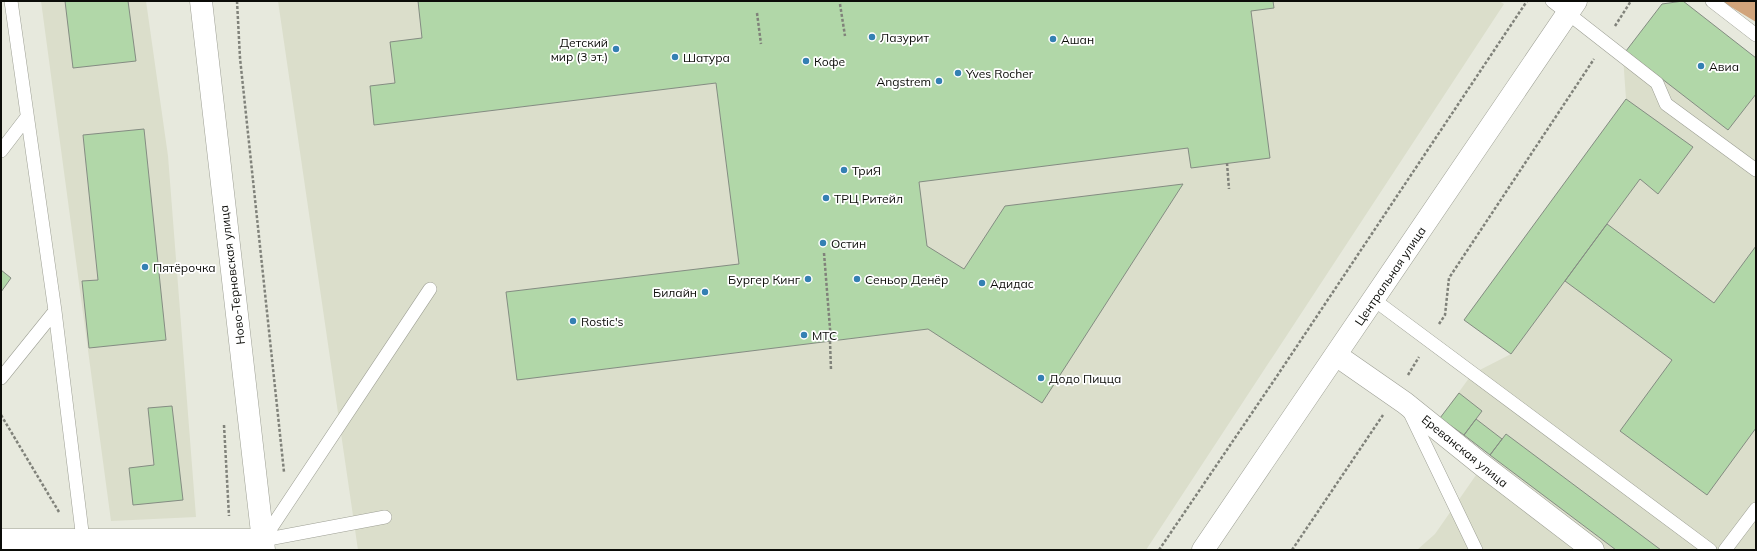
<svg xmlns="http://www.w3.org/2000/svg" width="1757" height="551" font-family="Mulish,sans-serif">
<rect width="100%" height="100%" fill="#e7e9dd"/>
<path fill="#dbdecb" d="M41,1H146L168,156L196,517L111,521Z
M278,1H1499L1504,4L1146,550H358Z
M1623,56L1655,73L1728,130L1756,94V550H1417L1435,534L1490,455L1440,418L1472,374L1511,354L1464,320L1626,99Z"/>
<path fill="#d1a47b" d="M1722,1H1756V22L1723,2Z"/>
<path fill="#b1d7a8" stroke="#848c82" d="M65,1H128L136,61L73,68Z
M418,1H1273L1274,8L1251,11L1270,158L1191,168L1188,148L919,182L927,246L964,269L1005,206L1183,184L1042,403L928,329L517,380L506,292L739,264L716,83L374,125L370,86L395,83L390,42L422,38Z
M1683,1L1756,58V94L1728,130L1626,51L1662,4Z
M1626,99L1693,147L1658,194L1640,179L1511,354L1464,320Z
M144,129L166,340L89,348L82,281L98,280L83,135Z
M1607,224L1714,303L1756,246V428L1707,495L1620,431L1672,360L1565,281Z
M1,270L11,278L1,292Z
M1459,393L1482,411L1464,435L1440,418Z
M172,406L183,500L133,505L129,468L154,465L148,408Z
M1476,419L1502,439L1490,455L1464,435Z
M1506,434L1661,550H1616L1490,455Z"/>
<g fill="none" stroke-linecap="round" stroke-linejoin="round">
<g stroke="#9d9f94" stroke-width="14">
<path id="lane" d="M11,1L55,311L83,540
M1552,1L1657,83L1666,104L1756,170
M1712,1L1756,35
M1,151L27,117
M1373,299L1710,550
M1,378L55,311
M1409,411L1476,550
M263,540L430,289
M263,540L385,517
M1725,550L1756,509"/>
</g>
<g stroke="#9d9f94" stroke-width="23">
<path id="street" d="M1336,355L1405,403L1482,465L1593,550
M1,540H263"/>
</g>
<g stroke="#9d9f94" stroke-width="23">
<path id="secondary" d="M201,1L264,550"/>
</g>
<g stroke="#9d9f94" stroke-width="23">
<path id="primary" d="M1203,550L1576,1"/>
</g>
<path stroke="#80827a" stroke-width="2.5" stroke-dasharray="3 2" stroke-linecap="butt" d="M237,1L240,58L284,472
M840,4L845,36
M757,13L761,44
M1615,26L1631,1
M1227,163L1229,189
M824,253L831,341
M1439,324L1445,315L1449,278L1594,59
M830,341L831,370
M1408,375L1419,357
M1,415L59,512
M224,425L229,516
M1159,550L1277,376L1527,1
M1292,550L1383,415"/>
<use href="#lane" stroke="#fff" stroke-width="13"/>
<use href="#street" stroke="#fff" stroke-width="22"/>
<use href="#secondary" stroke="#fff" stroke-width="22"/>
<use href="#primary" stroke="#fff" stroke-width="22"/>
</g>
<g fill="#3480b3" stroke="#fff" stroke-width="1.5">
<circle cx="872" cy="37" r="4"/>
<circle cx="1053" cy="39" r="4"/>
<circle cx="616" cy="49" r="4"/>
<circle cx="675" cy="57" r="4"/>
<circle cx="806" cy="61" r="4"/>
<circle cx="1701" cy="66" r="4"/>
<circle cx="958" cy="73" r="4"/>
<circle cx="939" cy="81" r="4"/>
<circle cx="844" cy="170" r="4"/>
<circle cx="826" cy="198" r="4"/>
<circle cx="823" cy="243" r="4"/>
<circle cx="145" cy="267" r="4"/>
<circle cx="808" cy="279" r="4"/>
<circle cx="857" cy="279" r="4"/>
<circle cx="982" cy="283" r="4"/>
<circle cx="705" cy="292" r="4"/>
<circle cx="573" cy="321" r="4"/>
<circle cx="804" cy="335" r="4"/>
<circle cx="1041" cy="378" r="4"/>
</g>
<g text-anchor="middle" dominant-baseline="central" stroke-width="3.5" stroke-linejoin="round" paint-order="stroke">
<g font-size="12" fill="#0b0c08" stroke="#fff" text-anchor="start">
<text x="880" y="37">Лазурит</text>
<text x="1061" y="39">Ашан</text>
<text x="608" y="42" text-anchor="end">Детский<tspan x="608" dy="14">мир (3 эт.)</tspan></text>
<text x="683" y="57">Шатура</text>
<text x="814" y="61">Кофе</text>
<text x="1709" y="66">Авиа</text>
<text x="966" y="73">Yves Rocher</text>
<text x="931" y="81" text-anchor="end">Angstrem</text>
<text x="852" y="170">ТриЯ</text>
<text x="834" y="198">ТРЦ Ритейл</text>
<text x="831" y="243">Остин</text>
<text x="153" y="267">Пятёрочка</text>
<text x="800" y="279" text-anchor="end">Бургер Кинг</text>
<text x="865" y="279">Сеньор Денёр</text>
<text x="990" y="283">Адидас</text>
<text x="697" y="292" text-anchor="end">Билайн</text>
<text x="581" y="321">Rostic's</text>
<text x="812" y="335">МТС</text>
<text x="1049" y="378">Додо Пицца</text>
</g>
<g font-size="12" fill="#0b0c08" stroke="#fff">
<text transform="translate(232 275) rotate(-97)">Ново-Терновская улица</text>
<text transform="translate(1390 276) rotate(-56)">Центральная улица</text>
<text transform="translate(1465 451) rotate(39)">Ереванская улица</text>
</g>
</g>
<rect width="1757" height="551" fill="none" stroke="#0b0c08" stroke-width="4"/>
</svg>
